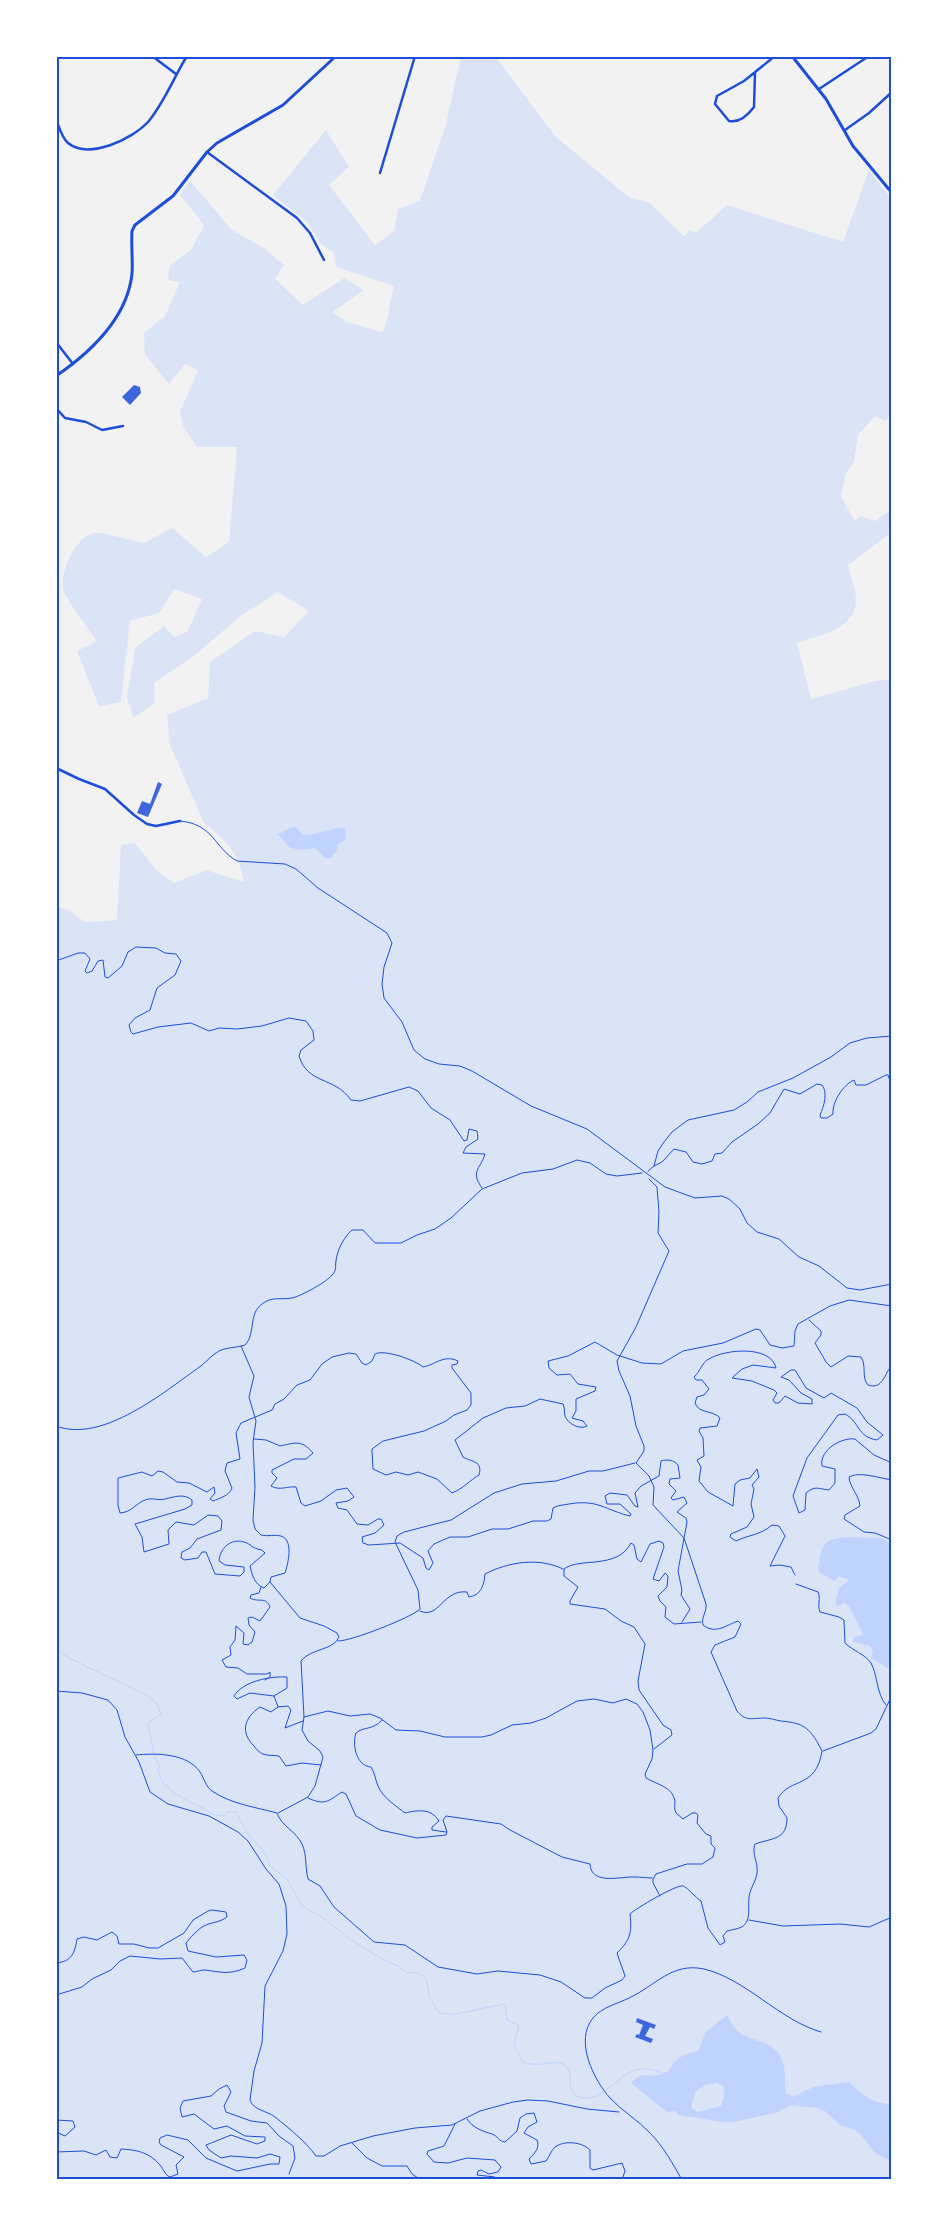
<svg xmlns="http://www.w3.org/2000/svg" width="948" height="2236" font-family="'Asap Condensed',sans-serif">
<rect width="100%" height="100%" fill="#f2f2f2"/>
<path fill="#dbe4f7" d="M461,56H495L556,137L630,198L648,202L684,236L690,230L696,233L727,205L843,242L869,170L892,200V410L886,421L875,416L858,435L854,461L845,476L841,497L855,521L861,516L875,521L892,509V532L848,565C850,575 856,589 856,600C856,630 818,635 797,643L811,699L875,681L892,679V2180H56V903L60,907L70,911L85,922L117,920L121,845L135,843L158,872L174,883L206,870L244,882C239,852 226,841 203,822L201,816L170,745L167,715L208,698L210,662L255,631L284,637L309,611L278,592L239,617L195,655L154,683L155,703L133,718L127,697L135,648L164,626L174,637L188,631L202,599L174,589L159,613L130,621L121,702L99,706L77,651L97,641C91,632 64,597 63,589C59,573 77,534 95,533C105,532 133,541 144,543L172,528L206,557L229,542L237,447H197L183,426L180,412L198,370L185,364L169,384L145,355L144,333L165,316L180,282L168,280L170,265L191,250L204,225L180,195L190,181L232,230L264,248L284,265L275,279L303,305L344,278L364,290L332,312L348,322L381,332L385,329L394,286L336,267L334,253L321,244L307,222L273,195L326,130L349,167L329,185L375,245L394,231L398,209L420,201L446,124Z"/>
<path fill="#bfd3fe" fill-rule="evenodd" d="M295,826L303,835C318,835 329,828 345,828L346,834L345,840L337,844V850L331,858H325L315,848C294,851 291,851 278,834Z
M847,1537L882,1538L892,1545V1660L887,1668L871,1658L873,1651L870,1646L853,1642L854,1637L863,1634L849,1606L844,1602L840,1606L835,1605L839,1588L848,1581V1579L839,1576L835,1581L819,1572L818,1568C823,1543 821,1540 847,1537Z
M727,2015C730,2020 734,2028 738,2031C749,2041 769,2040 779,2054C787,2065 784,2080 786,2093L793,2097L813,2087L849,2082C860,2094 875,2105 892,2104V2160L884,2158L874,2152L863,2137L855,2130L840,2125L825,2111L817,2108L790,2105L778,2112L734,2122H722L679,2115L675,2111L667,2112L631,2083C644,2070 644,2078 657,2075C661,2075 666,2072 669,2071C674,2058 684,2054 698,2051L706,2032ZM717,2083L724,2087V2097L721,2106L698,2112L691,2108L696,2091L705,2085Z"/>
<g fill="none" stroke-linecap="round" stroke-linejoin="round">
<path stroke="#bfd3fe" stroke-width="1" d="M56,1649L69,1658L148,1696L158,1705L161,1714L148,1723L154,1756L160,1767L158,1769C161,1795 196,1802 215,1815L224,1816L228,1812H236L248,1834L264,1851L270,1866L287,1879L303,1907L325,1919L348,1938L382,1959L398,1966L407,1973L417,1972L426,1978L430,1998L439,2013L455,2014L505,2004L507,2020L519,2026L514,2044L522,2061C536,2070 557,2057 566,2066C575,2076 563,2098 586,2098C614,2097 624,2055 662,2073"/>
</g>
<path fill="#3d67dc" d="M134,385L140,387L141,393L130,405L122,397Z
M158,782L162,784L148,817L137,813L142,801L150,804Z
M637,2018L656,2025L654,2029L650,2027L645,2036L653,2039L651,2043L635,2037L637,2034L639,2035L643,2025L636,2022Z"/>
<g fill="none" stroke-linecap="round" stroke-linejoin="round">
<path stroke="#1d4ed8" stroke-width="1" d="M56,961L78,953H85L90,959L85,971L87,973L92,971L98,961L103,960L105,977L108,978L122,966L128,952L136,947L156,948L165,953L176,954L181,961L175,975L157,988L150,1010L135,1018L129,1025L131,1032L133,1034L158,1027L191,1023L209,1031L219,1028L237,1029L262,1026L289,1018L306,1021L313,1031L314,1040L301,1050L299,1056C308,1085 334,1076 351,1100L360,1101L409,1087L418,1091L431,1108L450,1120L464,1141L467,1140L469,1129L477,1131L478,1139L466,1147L463,1153L485,1154C480,1170 470,1171 482,1188
M654,1166L662,1162L674,1149L686,1152L693,1162L702,1164L712,1161L715,1154L722,1153L732,1142L758,1124L770,1113L784,1089L800,1094L817,1084L822,1085C828,1093 824,1106 820,1115L821,1118H827L833,1114C832,1102 843,1085 854,1080L856,1085H866L886,1075H888L892,1087
M648,1171L654,1166L658,1151L664,1142L672,1132L688,1120L734,1110L747,1102L758,1092L793,1078L831,1057L850,1043L867,1038L892,1036
M809,1320L821,1331V1335L815,1343L826,1362L831,1367L848,1356L861,1357C867,1366 861,1377 868,1385C883,1390 884,1374 892,1365
M241,1346L254,1376L249,1397L256,1421L253,1442L255,1487L253,1520L255,1529L261,1535C268,1537 275,1534 281,1536C294,1540 288,1564 285,1573L271,1577L270,1582L300,1618L324,1626L337,1633L339,1637C333,1651 311,1648 301,1661L304,1717L302,1730L308,1741L320,1751L323,1757L315,1786L308,1797L278,1813
M56,1426C103,1444 165,1391 201,1366C207,1361 212,1355 219,1351C227,1347 236,1348 245,1345C256,1334 248,1314 262,1304C272,1296 281,1300 292,1298C301,1296 327,1282 332,1275C337,1270 335,1267 336,1261C337,1250 344,1237 352,1230H363L375,1243H401L417,1235L435,1229L451,1218L482,1189L522,1173L553,1169L577,1160L590,1163L606,1174L617,1176L642,1173
M254,1439L266,1440L280,1446C295,1443 301,1439 313,1453L306,1459H294L272,1470V1473L277,1478L271,1486C280,1491 287,1486 296,1487L301,1503L305,1506L321,1501L336,1490L347,1488L354,1497L348,1501L336,1503L338,1508L347,1510L357,1524L368,1525L378,1519H381L384,1525L375,1533L362,1537L363,1543L369,1545L400,1543L423,1558L426,1568L429,1570L433,1563L428,1551L434,1544L450,1537H468L492,1529H508L533,1521H547L551,1519L553,1508C558,1505 564,1505 569,1504C598,1499 605,1510 630,1516L631,1514L620,1504H607L605,1496L610,1493L627,1495L635,1506L638,1507L635,1493L641,1486L659,1476L661,1461C667,1459 674,1460 678,1465L680,1478L670,1479L669,1484L676,1491L671,1498L673,1500L684,1497L687,1503L677,1512L686,1518L687,1522L678,1571L682,1590L681,1595L690,1609L682,1622
M892,1480C879,1478 859,1471 849,1477C850,1488 859,1495 860,1506L845,1515L844,1519L864,1532L875,1533L892,1540
M795,1575L791,1567L780,1565L770,1566L785,1536L779,1526L772,1525C761,1535 748,1535 736,1541L730,1537L731,1534L747,1527L754,1517L751,1504L754,1489L752,1485L759,1477L757,1469L750,1478L740,1480L735,1484L733,1506L708,1492L699,1481L701,1467L697,1460L704,1456L703,1438L699,1431L700,1428L717,1426L720,1418C713,1410 699,1414 695,1403L697,1397L704,1395L709,1389L702,1380H696L694,1377C700,1372 702,1362 709,1359C725,1349 771,1345 776,1368L753,1365L742,1369L732,1378L752,1381L774,1390L777,1393L773,1400L775,1403H779L785,1396L798,1403L812,1404V1399L801,1393L789,1380L781,1377L791,1370H795L806,1388L824,1398L831,1393L857,1408L867,1422L883,1435L877,1440C857,1437 860,1422 845,1414L838,1415L807,1458L793,1496L799,1513L805,1510L806,1493C815,1485 819,1489 829,1490L835,1483V1469L822,1466C819,1450 842,1437 855,1439L874,1455L892,1463
M270,1582L264,1588C255,1585 252,1575 250,1566L265,1553L262,1550C250,1548 252,1544 244,1542C231,1538 220,1548 219,1561L225,1565L244,1567V1572L240,1576L215,1574L206,1552H202L198,1558L185,1560L181,1558L182,1552L190,1548L197,1539L221,1530L222,1521L218,1516L208,1515L194,1525L176,1522L168,1530L169,1544L144,1552L142,1537L135,1524L185,1509L192,1505V1500C184,1493 174,1497 165,1499C158,1501 152,1497 145,1500C135,1504 132,1512 120,1513L118,1505V1478L142,1472L152,1476L158,1471L163,1472L177,1482L189,1483L207,1492L214,1487L215,1493L210,1499L213,1501C220,1498 229,1496 232,1488L225,1471L227,1463L240,1459L236,1433L241,1423L272,1410L275,1404L284,1399L297,1385L310,1380L322,1364L332,1357L349,1353L356,1354L362,1363L366,1365L372,1361L375,1354C384,1349 415,1360 423,1367C435,1365 444,1354 458,1361L457,1364L452,1365V1368L471,1393V1405L467,1410L454,1415L446,1421L424,1431L383,1441L372,1449V1451L373,1469L386,1475L396,1472L408,1475L418,1472L437,1479L452,1493C464,1488 469,1481 479,1475C483,1461 472,1462 463,1457L455,1440L483,1418L506,1408L525,1406L540,1399L563,1404C565,1408 564,1412 565,1416C568,1424 580,1430 587,1426L583,1421L572,1418L576,1411V1399L595,1391L596,1387L578,1384L570,1374L557,1375L549,1368L548,1361L568,1356L595,1342L617,1355L642,1363L661,1364L683,1351L723,1343L756,1329L760,1330L770,1345L782,1348L794,1346L795,1331L798,1324L830,1306L849,1300L892,1306
M796,1584L818,1592C821,1599 817,1605 820,1612L839,1617L844,1620L845,1643C853,1651 865,1654 871,1663C878,1676 876,1693 886,1705
M261,1587L259,1593L251,1595L250,1598C259,1603 266,1596 270,1607L260,1621L252,1617L248,1618L249,1625L255,1632L252,1642L248,1645L243,1644L244,1633L236,1626L235,1640L230,1647L231,1655L222,1660L226,1667L238,1668L247,1674H267L270,1672V1677L265,1680
M420,1611C439,1620 443,1589 467,1592L469,1597C482,1595 484,1584 485,1574C508,1562 539,1557 563,1569
M338,1641C349,1642 413,1617 420,1609L418,1590L395,1542L397,1536L404,1532L451,1520L494,1493L522,1484L556,1481L589,1471H603L635,1463
M56,1691L82,1693L108,1700L117,1710L125,1737L139,1762L150,1792L168,1804L209,1816L238,1832L248,1841L266,1869L279,1884L286,1906L287,1934L283,1951L265,1986L262,2043L254,2071L250,2100C254,2111 266,2110 275,2117C290,2129 305,2141 316,2156H324L340,2146L373,2136L415,2128L452,2125L480,2111L513,2102L528,2100L548,2101L587,2109L619,2112
M274,1696L287,1688V1677C271,1676 243,1681 234,1696L237,1699L250,1693L274,1696L278,1707L288,1706L291,1710L285,1728L303,1721
M278,1707L271,1712L260,1707C244,1718 240,1732 254,1746C256,1749 260,1753 263,1754C268,1756 274,1755 279,1756L286,1766L302,1763L321,1765
M304,1717L328,1711L350,1716L370,1714L380,1718L396,1730L420,1731L445,1737H482L491,1735L512,1725L531,1723L546,1718L577,1701L594,1699L613,1703L626,1699L637,1704L643,1712L650,1730L653,1750L652,1759L645,1774L646,1778C656,1784 673,1787 675,1801C675,1806 674,1809 676,1813L683,1819L692,1813H696L698,1815L697,1823L706,1834L711,1836V1844L715,1848L713,1857L702,1864H687L656,1874L653,1879V1883L660,1896
M382,1720C372,1731 364,1726 356,1733C352,1744 356,1766 371,1767C375,1773 375,1779 378,1786C383,1798 395,1805 405,1813C418,1810 431,1808 439,1821L432,1827V1830L446,1832
M654,1749L672,1735L671,1730L663,1725L639,1690L638,1681L645,1644L634,1627L621,1621L605,1609L570,1604V1601L578,1587L564,1576V1569C579,1557 617,1570 631,1543L634,1545L637,1559L641,1562L650,1544L659,1541L663,1543L664,1547L653,1579L659,1581L665,1573L668,1576L667,1587L658,1596L660,1601L666,1607L665,1617L674,1624L701,1622
M823,1751L871,1733L876,1729L892,1695
M136,1755C156,1753 187,1753 200,1772C204,1778 206,1787 212,1791C231,1804 255,1807 277,1813C282,1827 296,1831 302,1844C307,1855 305,1867 308,1879L320,1886L334,1907L374,1942L405,1945L438,1967L477,1974L498,1971L540,1975L561,1982L585,1998H592L605,1988L622,1980L625,1976L617,1953C631,1939 632,1932 630,1914C635,1909 677,1884 683,1886C686,1886 696,1898 701,1901L708,1928L720,1945L725,1942L723,1936L727,1931C734,1929 744,1929 747,1921C750,1915 748,1904 749,1897C750,1887 759,1878 757,1867C756,1858 752,1853 755,1844C772,1838 787,1840 787,1818L779,1806L778,1798C791,1777 816,1789 822,1751C811,1729 805,1723 781,1721C775,1720 770,1718 765,1718C752,1718 746,1722 737,1711L711,1652L715,1645L735,1637L741,1624L738,1621C726,1625 716,1635 703,1625C701,1617 707,1612 706,1604L684,1538L653,1505L654,1487L649,1476L636,1463L644,1451V1446L636,1426L630,1396L619,1371L617,1361L636,1327L669,1251L658,1233L659,1212L657,1187L649,1179
M308,1798C325,1806 328,1801 342,1792L346,1794L356,1816L380,1830L417,1838L446,1835L447,1832L443,1820L446,1816L501,1824L510,1830L562,1857L590,1864C591,1886 622,1876 635,1877C641,1877 646,1878 652,1878
M749,1920L783,1926L840,1924L869,1927L892,1917
M56,1963C72,1962 75,1952 77,1939L84,1937L97,1940L112,1932L117,1936L119,1944H134L149,1948H158L184,1933L193,1920L208,1911L212,1910L226,1912L227,1917C219,1923 211,1922 204,1926C199,1928 189,1939 186,1943L188,1951L216,1957L244,1955L247,1960L245,1968C230,1975 220,1972 205,1970C201,1970 196,1972 193,1972L182,1958L160,1959L130,1956L120,1961L111,1970L92,1979L82,1987L56,1995
M467,2119C473,2128 482,2131 492,2134C498,2136 498,2141 505,2142L517,2131L520,2118L526,2114L534,2113L537,2122L528,2127L524,2133L537,2140C540,2148 535,2153 529,2159L531,2164L546,2161C549,2157 551,2151 555,2147C565,2140 582,2142 590,2150V2168L593,2170L622,2163L625,2171L622,2180
M56,2120L73,2121L75,2127L65,2136L56,2132
M455,2124L444,2146L428,2151L427,2154L434,2162L448,2163L467,2158L495,2160L501,2167L498,2172L489,2174L481,2170L478,2171L477,2175L495,2177L498,2180
M352,2143L367,2158L382,2166H407L412,2174L421,2180
M56,2152L84,2151L96,2155L106,2150L110,2157L117,2158L121,2149C137,2150 149,2152 160,2165C164,2170 165,2175 170,2177L178,2174L176,2165L184,2157L161,2145L159,2142L160,2138L167,2135L188,2140L206,2158L237,2171L270,2164H279L280,2157L270,2154L257,2158L231,2156L221,2158L209,2150L206,2145L231,2135L257,2144L265,2141V2137L245,2136L227,2126L214,2129L194,2114L182,2117L180,2108L183,2101L211,2096L219,2089L227,2085L231,2092L224,2106L226,2112L251,2121L267,2123L279,2136L293,2146L295,2158L289,2174"/>
<path stroke="#1d4ed8" stroke-width="1" d="M180,821C214,824 214,848 237,861L285,864L296,869L318,888L387,933L392,943L384,967L382,984L384,998L402,1022L414,1050L425,1059L439,1064L460,1066L472,1071L531,1106L587,1129L665,1187L695,1198L722,1196L729,1199L740,1209L747,1223L757,1232L779,1239L799,1257L819,1266L847,1288L860,1290L892,1284
M682,2180C673,2164 663,2146 650,2133C638,2120 622,2111 610,2098C594,2080 574,2041 593,2018C602,2007 617,2004 629,1998C655,1986 672,1962 704,1969C746,1979 779,2020 821,2032"/>
<path stroke="#1d4ed8" stroke-width="2.5" d="M152,56L176,74
M755,72L754,107C748,115 739,123 729,121L715,104L717,96L744,81L775,56
M819,89L869,56
M56,119C59,127 62,138 68,143C89,160 132,139 148,122C164,103 174,77 187,56
M845,130L869,113L892,92
M207,152L297,218L310,233L324,260
M380,173L415,56
M56,342L73,364
M56,408L65,418L86,422L102,430L123,426
M56,768L79,779L105,789L134,815L147,824L156,826L180,821"/>
<path stroke="#1d4ed8" stroke-width="3" d="M792,56L826,99L853,146L892,193
M56,376C91,352 127,318 132,274C133,260 131,246 132,231L135,225L173,196L207,152L217,143L283,105L336,56"/>
</g>
<rect width="948" height="2236" fill="none" stroke="#ffffff" stroke-width="115"/>
<rect x="58" y="58" width="832" height="2120" fill="none" stroke="#1d4ed8" stroke-width="2"/>
</svg>
